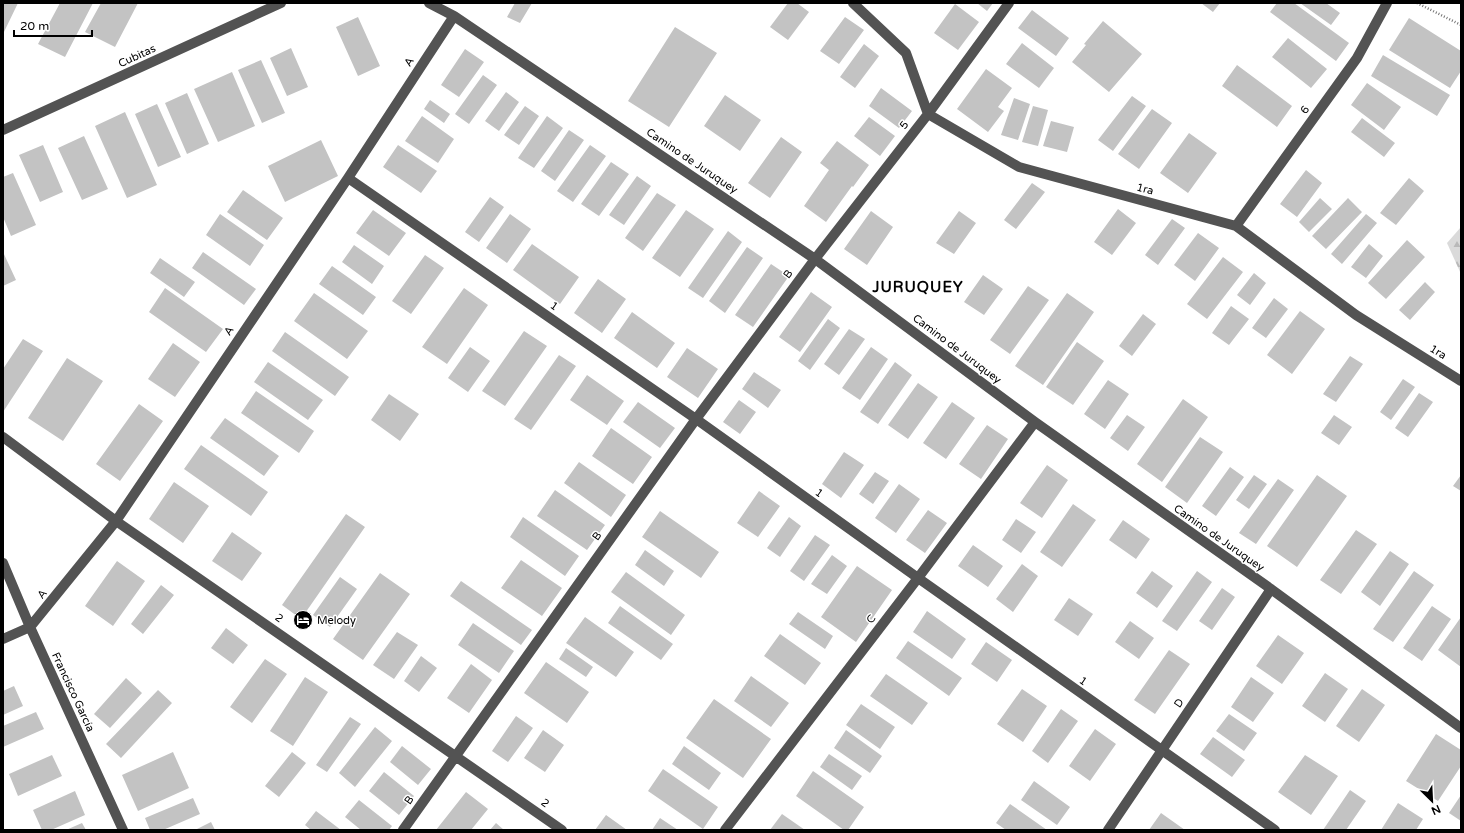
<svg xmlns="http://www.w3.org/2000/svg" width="1464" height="833" font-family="'Varela Round',sans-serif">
<defs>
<pattern id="forest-firs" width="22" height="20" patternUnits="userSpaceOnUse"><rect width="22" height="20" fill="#dadada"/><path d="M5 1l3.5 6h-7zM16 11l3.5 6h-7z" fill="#b9b9b9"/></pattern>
</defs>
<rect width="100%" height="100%" fill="#fff"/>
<path fill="url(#forest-firs)" d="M1461,227V274L1447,243Z"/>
<path fill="#c3c3c3" d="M3,3H18L3,34Z
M60,3H93L65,57L38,44Z
M101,3H138L115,47L85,32Z
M515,3H532L520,23L507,17Z
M788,3H797L809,12L788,40L770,27Z
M977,3H993L987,11Z
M1201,3H1220L1213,12Z
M1277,3H1294L1349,43L1336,61L1270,12Z
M1300,3H1326L1340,13L1331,25Z
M955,4L979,22L958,50L934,33Z
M1032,10L1069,38L1056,56L1018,28Z
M358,17L380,66L358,76L336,27Z
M845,17L864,30L839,64L820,51Z
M1409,18L1461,51V71L1450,88L1389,50Z
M1103,21L1142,54L1109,92L1072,62L1086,45L1084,44Z
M675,27L717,53L669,127L628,101Z
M1288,38L1327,69L1311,88L1272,57Z
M1022,43L1054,68L1039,88L1006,64Z
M864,44L879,56L855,88L840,77Z
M291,48L308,87L287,96L270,58Z
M465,49L484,62L459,97L441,85Z
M1383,55L1450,95L1437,116L1371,76Z
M261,60L285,113L262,123L238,70Z
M1237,65L1292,106L1277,127L1222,86Z
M986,69L1012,88L998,107L1004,111L988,132L957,109Z
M232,72L255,126L218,142L194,89Z
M483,75L497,85L469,124L455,114Z
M1367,83L1401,107L1384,130L1351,105Z
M881,88L912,111L899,128L869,106Z
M506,92L519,102L499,131L485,121Z
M187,93L209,144L187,154L165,103Z
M725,95L761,120L740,151L704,126Z
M1132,96L1146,106L1113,151L1098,140Z
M1014,98L1030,104L1018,140L1001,135Z
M430,100L450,114L444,123L424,109Z
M157,104L181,157L158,167L135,114Z
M525,106L539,116L519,145L504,135Z
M1033,106L1048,110L1038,146L1022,142Z
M1152,109L1172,123L1139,169L1118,154Z
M125,112L157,185L127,198L95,126Z
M422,116L454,139L438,163L405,141Z
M547,116L563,128L534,168L518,158Z
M869,117L895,136L880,156L854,136Z
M1362,118L1395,143L1384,157L1351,132Z
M1051,121L1074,127L1067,152L1043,146Z
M569,130L584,140L555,181L541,171Z
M1189,133L1217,153L1188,193L1160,173Z
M84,136L108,189L82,200L58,148Z
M781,137L802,152L770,198L748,183Z
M321,140L338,176L285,202L268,166Z
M837,141L869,165L853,187L852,186L826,222L804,206L829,170L820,163Z
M43,145L63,192L40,202L19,155Z
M398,145L437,171L421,193L383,167Z
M590,145L606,156L573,202L557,191Z
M611,162L629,174L599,216L581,204Z
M1306,170L1322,183L1297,217L1280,204Z
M13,173L36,225L11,236L3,217V177Z
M637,176L651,186L624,225L609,215Z
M1409,178L1424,191L1396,225L1380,213Z
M1032,183L1045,192L1016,229L1004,220Z
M243,190L283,218L267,240L227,212Z
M657,193L676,205L643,251L625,238Z
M490,197L504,207L479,242L465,232Z
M1320,198L1332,209L1309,232L1299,222Z
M1348,198L1362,212L1326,249L1312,236Z
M1118,209L1136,223L1112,255L1094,242Z
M373,210L406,233L389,256L356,233Z
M686,210L714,229L680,277L652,258Z
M871,211L893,227L867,265L844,249Z
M959,211L976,223L954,254L936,243Z
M220,214L264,245L250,266L206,235Z
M510,214L531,229L507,263L486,248Z
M1366,214L1377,223L1342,264L1331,254Z
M1172,219L1185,228L1158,265L1145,255Z
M728,231L742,242L703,298L688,288Z
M1198,233L1219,248L1195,281L1174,265Z
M1407,240L1425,257L1386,299L1368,283Z
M532,244L579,277L560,304L513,270Z
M1369,244L1383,256L1366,278L1351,267Z
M354,245L384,266L372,284L342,262Z
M747,247L763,258L725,313L709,301Z
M3,252L16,280L3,286Z
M203,252L256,289L244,305L192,268Z
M425,255L444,268L411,314L392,301Z
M1223,257L1243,272L1207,319L1187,304Z
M160,258L195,282L184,297L150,273Z
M771,264L789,276L753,327L735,315Z
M332,266L376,297L363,315L319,284Z
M1254,273L1266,283L1250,305L1237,295Z
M983,275L1003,289L984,315L964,302Z
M598,279L626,299L602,333L574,313Z
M1425,282L1435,292L1410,320L1399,310Z
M1028,286L1049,300L1010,354L990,340Z
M165,288L223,329L206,352L149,312Z
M464,288L488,305L447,364L422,347Z
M811,292L832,307L800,352L779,337Z
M314,293L368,331L347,359L294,321Z
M1067,293L1094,312L1043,385L1015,366Z
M1274,298L1288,309L1266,338L1252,328Z
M1231,306L1249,319L1229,345L1212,333Z
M1300,311L1325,329L1292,374L1267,355Z
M632,312L675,343L657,368L614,338Z
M1143,314L1156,324L1132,356L1119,346Z
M828,319L840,328L810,370L798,361Z
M849,329L865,339L839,375L824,364Z
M524,331L547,346L505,406L482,391Z
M285,332L349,377L335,396L272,351Z
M23,339L43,351L3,412V369Z
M1077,342L1104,361L1073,405L1046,387Z
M173,343L200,362L175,397L148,379Z
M470,347L490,361L468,392L448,378Z
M871,347L888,359L860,400L842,388Z
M687,348L718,369L698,398L667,377Z
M559,355L576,366L531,430L514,419Z
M1350,356L1363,364L1336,402L1323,394Z
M67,358L103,381L63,441L28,418Z
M268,362L323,400L308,420L254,382Z
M895,362L912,375L878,424L860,412Z
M754,372L781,390L768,408L742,389Z
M587,375L624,401L607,425L570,400Z
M1403,379L1415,387L1391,420L1380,412Z
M1108,380L1129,394L1105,429L1084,414Z
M918,383L938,397L908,439L888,425Z
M256,391L314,431L299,453L241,413Z
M1419,393L1433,402L1408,437L1395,428Z
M389,394L419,414L400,441L371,420Z
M1183,399L1208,417L1162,482L1137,464Z
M739,400L756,412L740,434L723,422Z
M638,402L675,428L660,448L623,422Z
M952,402L975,418L946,459L923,443Z
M139,404L163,421L120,481L96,464Z
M1127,415L1145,427L1128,451L1110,438Z
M1334,415L1352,427L1339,445L1321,433Z
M225,418L279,456L264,476L210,438Z
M987,425L1008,439L981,479L959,464Z
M611,428L652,457L633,484L592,456Z
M1200,437L1223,452L1187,503L1165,487Z
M201,445L268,492L251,516L184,469Z
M844,452L864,465L841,498L822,484Z
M579,462L626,495L611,517L564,483Z
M1047,465L1068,480L1042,518L1020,503Z
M1230,467L1244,477L1216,516L1202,506Z
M875,472L889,481L873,504L859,494Z
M1254,475L1267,484L1249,509L1236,500Z
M1317,475L1347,496L1297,567L1267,546Z
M1461,475V491L1453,486Z
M1278,479L1294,490L1256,544L1239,533Z
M174,482L209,506L183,543L149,519Z
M899,484L920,499L896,533L875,518Z
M555,490L605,525L587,550L537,516Z
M759,491L780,506L758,537L737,523Z
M1073,504L1096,520L1062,567L1040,552Z
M928,510L947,523L925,553L906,540Z
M660,511L719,552L701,578L642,537Z
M346,514L365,527L301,619L282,605Z
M523,517L579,556L565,576L510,537Z
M789,517L801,526L780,557L767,548Z
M1016,519L1036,532L1021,553L1002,540Z
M1123,520L1150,539L1136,559L1109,540Z
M1356,530L1377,544L1341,594L1320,580Z
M232,532L262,553L242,581L212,561Z
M815,535L830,545L804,581L790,571Z
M973,545L1003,566L988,587L958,566Z
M645,550L674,571L664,586L635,565Z
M1390,551L1409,564L1380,606L1361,592Z
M832,555L847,566L827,594L811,584Z
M521,560L562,588L542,616L501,588Z
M117,561L145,581L113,626L85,606Z
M1022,564L1038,576L1013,612L996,599Z
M857,566L892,590L856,642L821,617Z
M1152,571L1173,586L1157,608L1136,593Z
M1197,571L1212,582L1177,631L1162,621Z
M1414,571L1434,585L1393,642L1373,629Z
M626,572L685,615L671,635L611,592Z
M380,573L410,594L363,660L333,639Z
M340,577L357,589L330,627L313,615Z
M461,581L532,630L521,645L450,596Z
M161,585L174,595L143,634L131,624Z
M1222,588L1235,597L1212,630L1199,621Z
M1069,598L1093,614L1078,636L1054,620Z
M620,606L673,644L661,660L608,623Z
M1432,606L1451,619L1422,661L1403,648Z
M927,611L966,639L952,659L913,632Z
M798,612L833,636L825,649L789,624Z
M585,617L634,652L616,677L566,643Z
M1461,617V667L1438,650Z
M1130,621L1154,638L1139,659L1115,642Z
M473,623L514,651L499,673L458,645Z
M226,628L248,645L233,664L211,648Z
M397,632L418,645L394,679L373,665Z
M780,634L821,663L805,685L764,656Z
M1278,635L1304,653L1282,684L1256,666Z
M908,641L962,678L949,696L896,658Z
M986,642L1012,660L997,682L971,664Z
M566,648L593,667L586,677L559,659Z
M1169,650L1190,664L1155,714L1134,700Z
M421,656L437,668L419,692L404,681Z
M265,659L287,674L252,723L230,707Z
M546,662L589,692L567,723L524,693Z
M471,664L492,680L469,713L447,698Z
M1325,673L1348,689L1325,722L1302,706Z
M886,674L928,703L912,725L870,696Z
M751,676L789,703L771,727L734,701Z
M305,677L328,692L293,746L270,731Z
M1251,677L1274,693L1253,722L1231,707Z
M126,678L142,693L110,728L94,714Z
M14,686L23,706L3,715V691Z
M1022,689L1047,706L1023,742L997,724Z
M1362,689L1385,705L1359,742L1336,726Z
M158,690L172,703L121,758L106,744Z
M714,699L771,739L743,778L686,738Z
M861,704L895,727L880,749L846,725Z
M1061,709L1078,721L1048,763L1032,751Z
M36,712L44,729L3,747V726Z
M1229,714L1257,733L1244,751L1216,731Z
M516,716L533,728L508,762L492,751Z
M350,717L361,724L327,772L316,765Z
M375,727L392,741L355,787L339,773Z
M1095,729L1116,744L1090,781L1069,766Z
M543,730L564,745L545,772L524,758Z
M846,730L882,756L870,773L834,748Z
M1436,734L1461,750V766L1438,801L1406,781Z
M1213,737L1245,760L1232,777L1200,754Z
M402,746L431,769L418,785L390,762Z
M684,746L721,773L709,790L672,764Z
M173,752L189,788L138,811L122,775Z
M292,752L306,763L279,797L265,786Z
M829,754L862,776L852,790L820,767Z
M52,755L62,776L18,796L9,774Z
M1305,755L1338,776L1311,815L1278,792Z
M663,769L718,807L703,829L648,791Z
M813,771L864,807L848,830H844L796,796Z
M384,772L414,796L399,815L369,791Z
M1034,781L1070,807L1057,825L1021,800Z
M1350,790L1366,801L1346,830H1323Z
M75,791L85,815L51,830H42L33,810Z
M466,792L488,809L471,830H436Z
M1461,795V821L1449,813Z
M193,798L200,814L163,830H150L145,818Z
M359,800L392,826L389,830H361L345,817Z
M1398,803L1423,819L1416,830H1381Z
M1010,804L1047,830H1006L996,823Z
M316,811L341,830H311L305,825Z
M1161,813L1185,830H1149Z
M782,814L805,830H770Z
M606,815L627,830H595Z
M660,818L678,830H652Z
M211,822L215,830H195Z
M82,823L86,830H66Z
M496,823L504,830H490Z"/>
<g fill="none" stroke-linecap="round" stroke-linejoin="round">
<path stroke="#757575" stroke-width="2.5" stroke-dasharray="1 2" stroke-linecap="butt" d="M1417,3L1461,25"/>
<path stroke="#535353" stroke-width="10" d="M429,3L454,16L815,259L1035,422L1271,589L1461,728
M853,3L906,53L928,114L1019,167L1236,226L1356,315L1461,381
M3,130L281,3
M348,178L696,419L918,578L1275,830
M1236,226L1357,58L1387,3
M3,437L116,521L562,830
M3,563L30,627L123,830
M3,639L30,627L116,521L348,178L454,16
M403,830L696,419L815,259L928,114L1009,3
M725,830L918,578L1035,422
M1108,830L1271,589"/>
</g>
<defs>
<g id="hotel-disc" transform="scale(1)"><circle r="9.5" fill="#000" stroke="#fff"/><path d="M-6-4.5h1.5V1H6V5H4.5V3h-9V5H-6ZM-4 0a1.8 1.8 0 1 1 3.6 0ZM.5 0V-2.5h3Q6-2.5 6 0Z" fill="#fff"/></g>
</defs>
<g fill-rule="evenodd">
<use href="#hotel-disc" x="303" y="620"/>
</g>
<g text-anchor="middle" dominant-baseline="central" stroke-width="3" stroke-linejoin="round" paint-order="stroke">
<g font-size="11" fill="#000" stroke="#fff">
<text transform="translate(137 56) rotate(-25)">Cubitas</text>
<text transform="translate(409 62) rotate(-57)">A</text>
<text transform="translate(1305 110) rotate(-54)">6</text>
<text transform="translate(904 125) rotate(-52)">5</text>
<text transform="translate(692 161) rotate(34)">Camino de Juruquey</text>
<text transform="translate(1145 189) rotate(15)">1ra</text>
<text transform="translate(788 274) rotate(-53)">B</text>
<text transform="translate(554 306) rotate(35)">1</text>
<text transform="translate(229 331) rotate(-56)">A</text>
<text transform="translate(957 349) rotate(37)">Camino de Juruquey</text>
<text transform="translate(1438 352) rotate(32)">1ra</text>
<text transform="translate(819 493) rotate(36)">1</text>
<text transform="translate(597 536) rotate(-54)">B</text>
<text transform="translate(1219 538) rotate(35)">Camino de Juruquey</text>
<text transform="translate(42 594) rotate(-51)">A</text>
<text transform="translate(279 618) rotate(35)">2</text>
<text transform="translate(871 619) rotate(-52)">C</text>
<text transform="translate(1083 681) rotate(35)">1</text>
<text transform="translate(73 692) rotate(65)">Francisco García</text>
<text transform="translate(1179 703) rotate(-56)">D</text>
<text transform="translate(409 800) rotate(-55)">B</text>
<text transform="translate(545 803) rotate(35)">2</text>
</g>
<g font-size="11" fill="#000" stroke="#fff" text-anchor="start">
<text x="317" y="620">Melody</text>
</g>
<g font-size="15" font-weight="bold" letter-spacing="1" fill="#000" stroke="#fff">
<text x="918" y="287">JURUQUEY</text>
</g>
</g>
<rect width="1464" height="833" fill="none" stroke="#000000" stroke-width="8"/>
<g transform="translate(1432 801) rotate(156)" stroke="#ffffff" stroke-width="3" paint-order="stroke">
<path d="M0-3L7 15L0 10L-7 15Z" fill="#000000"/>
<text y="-6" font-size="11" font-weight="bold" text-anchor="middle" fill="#000000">N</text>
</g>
<path d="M14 30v6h78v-6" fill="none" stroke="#000000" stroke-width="2"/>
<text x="20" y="30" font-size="12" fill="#000000" stroke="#ffffff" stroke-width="3" paint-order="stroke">20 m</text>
</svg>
